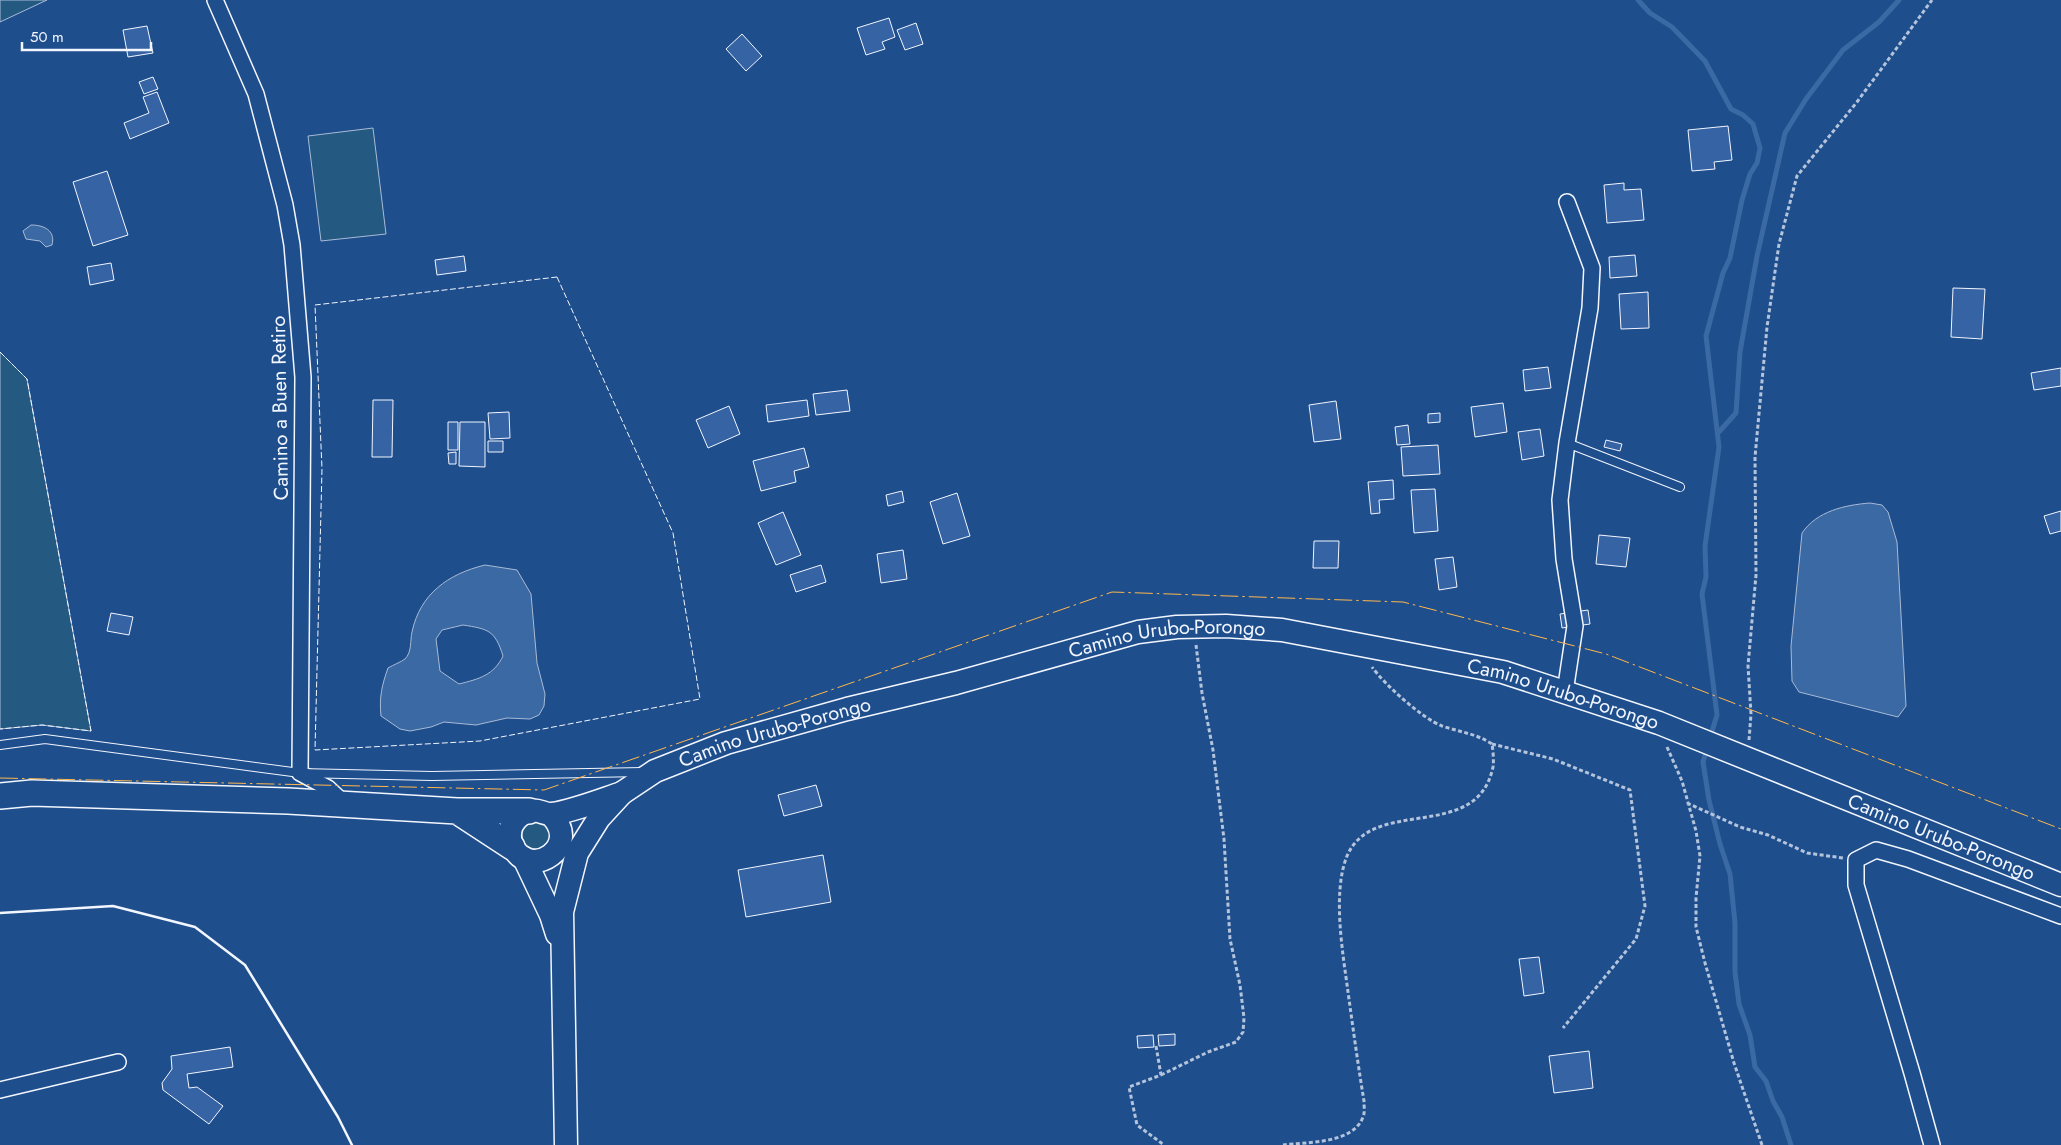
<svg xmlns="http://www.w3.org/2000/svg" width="2061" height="1145" font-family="Jost,sans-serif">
<rect width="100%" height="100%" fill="#1f4e8c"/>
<path fill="#245a82" stroke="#a8bbd7" d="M0,0H47L0,22Z
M373,128L386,234L321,241L308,136Z
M0,352L27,379L91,731L42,725L0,729Z
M522 835a14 14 0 1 1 28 0a14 14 0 1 1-28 0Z"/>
<path fill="#3b69a3" stroke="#a8bbd7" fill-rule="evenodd" d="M31,225C43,225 56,230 52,245L46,247L40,241L26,239L23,231Z
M1870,503L1882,505L1888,512L1897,542L1906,706L1898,717L1799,692L1792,681L1791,646L1802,533C1817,511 1845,505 1870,503Z
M485,565L517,570L531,594L537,663L545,694L544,706L539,715L530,719L507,718L476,725L444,722L431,727L410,731L400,729L381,716C379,697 382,685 388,668C393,665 401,662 405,659C412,652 410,641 412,632C420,594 448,574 485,565ZM463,625C488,629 495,630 503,656C494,675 479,679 459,684L440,671L436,639L442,630Z"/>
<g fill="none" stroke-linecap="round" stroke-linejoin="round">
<path stroke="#3b69a3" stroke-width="5" d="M1638,0L1650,13L1672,27L1705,61L1731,109L1743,115L1753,124L1760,148L1757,163L1750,174L1742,200L1730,258L1723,273L1706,336L1719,447L1705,546L1706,577L1702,594L1717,715L1710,738
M1718,433L1736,413L1740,352L1757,256L1785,133L1806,99L1843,50L1879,22L1899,0
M1707,749L1703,762L1709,800L1720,844L1730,874L1735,923V972L1739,1004L1750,1035L1755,1067L1766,1081L1773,1101L1782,1117L1791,1145"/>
</g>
<path fill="#3563a3" stroke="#f2f6ff" d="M889,18L895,37L882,42L885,49L866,55L857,28Z
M916,23L923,44L905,50L897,30Z
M147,26L153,53L128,57L123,30Z
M742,34L762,56L746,71L726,49Z
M153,77L158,89L144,94L139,82Z
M157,92L169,123L130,139L124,123L149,113L143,97Z
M1728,126L1732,160L1714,162L1715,169L1692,171L1688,130Z
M107,171L128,235L93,246L73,182Z
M1624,183V190L1641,189L1644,220L1607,223L1604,185Z
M1635,255L1637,276L1610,278L1609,257Z
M464,256L466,271L437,275L435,260Z
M111,263L114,280L90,285L87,267Z
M1953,288L1985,289L1982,339L1951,337Z
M1648,292L1649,328L1621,329L1619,294Z
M1548,367L1551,388L1525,391L1523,370Z
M2061,368V386L2034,390L2031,373Z
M847,390L850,411L816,415L813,394Z
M373,400H393L392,457H372Z
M807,400L809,416L768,422L766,405Z
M1336,401L1341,439L1314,442L1309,405Z
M1503,403L1507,432L1475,437L1471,407Z
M729,406L740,434L708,448L696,420Z
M509,412L510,438L490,439L488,413Z
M1440,413V422L1428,423V414Z
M448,422H458V450H448Z
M460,422H485V467L459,466Z
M1408,425L1410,444L1397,445L1395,427Z
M1540,429L1544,456L1522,460L1518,432Z
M1606,440L1622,444L1620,451L1604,447Z
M488,441H503V452H488Z
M1438,445L1440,474L1403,476L1401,447Z
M804,448L809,467L794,471L796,482L761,491L753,461Z
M456,452V464H449L448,453Z
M1393,480L1394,499L1379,500L1380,513L1371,514L1368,482Z
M1435,489L1438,531L1414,533L1411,490Z
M902,491L904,502L888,506L886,495Z
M957,493L970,536L943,544L930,502Z
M2061,511V531L2050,534L2044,516Z
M783,512L801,555L776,565L758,523Z
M1599,535L1630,538L1626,567L1596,564Z
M1314,541H1339L1338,568H1313Z
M903,550L907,579L881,583L877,554Z
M1453,557L1457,587L1439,590L1435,559Z
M821,565L826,582L796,592L790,575Z
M1588,610L1590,624L1562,628L1560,614Z
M111,613L133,617L129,635L107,631Z
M816,785L822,806L784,816L778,795Z
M823,855L831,902L746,917L738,870Z
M1539,957L1544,993L1524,996L1519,959Z
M1175,1034V1045L1159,1046L1158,1035Z
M1153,1035L1154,1047L1138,1048L1137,1036Z
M230,1047L233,1067L187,1074L189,1088L197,1087L223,1106L209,1124L163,1090L162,1083L172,1069L171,1056Z
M1589,1051L1593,1088L1554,1093L1549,1056Z"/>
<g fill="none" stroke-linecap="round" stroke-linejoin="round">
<g stroke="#f2f6ff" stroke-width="10">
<path id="lane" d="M1567,443L1680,487
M0,745L45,739L300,773L432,776L643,772"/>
</g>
<g stroke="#f2f6ff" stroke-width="18">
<path id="street" d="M215,0L256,94L285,205L292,245L303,377L300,773L328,788L345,804
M1565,692L1575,626L1564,559L1560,500L1567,443L1590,308L1592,268L1567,202
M0,1090L118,1062
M1932,1145L1912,1073L1856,885V860L1876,850L1908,859L2061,916"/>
</g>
<g stroke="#f2f6ff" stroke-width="25">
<g id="secondary">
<path d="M550,814C584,846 530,881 513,847C509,841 509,832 512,825C516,818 522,813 529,811C538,808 544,815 552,814C573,811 601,800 622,793"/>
<path d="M524,858L551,915L557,934"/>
<path id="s1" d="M566,1145L562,912L577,853L599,818L622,793L655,771L726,743L847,709L956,683L1138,632L1177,627L1226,626L1282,630L1503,672L1659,723L2061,885"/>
</g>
</g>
<g stroke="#f2f6ff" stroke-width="28">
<path id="primary" d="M0,796L32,793L288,801L457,811H529
M457,811L512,847"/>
</g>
<path stroke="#b3c4dc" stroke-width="3" stroke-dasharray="4 2.5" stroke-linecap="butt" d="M1749,740L1751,714L1748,666L1756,575L1755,457L1767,327L1779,244L1797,176L1857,102L1932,0
M1492,744L1553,759L1630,790L1645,906L1636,939L1563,1028
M1667,747L1682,781L1696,831L1700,856L1696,898V927L1705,963L1734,1063L1762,1145
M1687,803L1740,827L1768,835L1807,853L1843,858
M1156,1046L1161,1075L1129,1087L1137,1125L1164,1145
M1161,1075L1208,1052L1236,1042L1243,1032L1244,1018L1240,985L1230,939L1224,839L1213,750L1202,693L1196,645
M1283,1145C1307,1142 1353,1144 1363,1117C1365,1113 1364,1106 1364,1101C1358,1065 1353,1028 1348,992C1343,954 1332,893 1347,856C1373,795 1477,844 1493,767C1494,760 1493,751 1492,744C1477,734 1460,732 1442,726C1423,719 1384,684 1372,667"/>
<use href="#lane" stroke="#1f4e8c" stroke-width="8"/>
<use href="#street" stroke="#1f4e8c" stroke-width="15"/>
<use href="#secondary" stroke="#1f4e8c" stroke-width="22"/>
<use href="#primary" stroke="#1f4e8c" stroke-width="25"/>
<path stroke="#f2f6ff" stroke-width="1" stroke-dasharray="6 2.5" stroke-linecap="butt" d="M557,277L673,533L700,699L480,741L315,750L322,469L315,305Z
M0,352L27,379L91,731L42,725L0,729"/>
<path stroke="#f2f6ff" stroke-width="2.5" d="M0,913L113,906L195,927L245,965L338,1117L352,1145"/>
<path stroke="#ffb74d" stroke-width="1" stroke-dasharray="18 4 2.5 4" stroke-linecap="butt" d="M0,778L544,790L1112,592L1403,602L1606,654L2061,829"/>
</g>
<g text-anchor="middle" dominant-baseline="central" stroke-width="4" stroke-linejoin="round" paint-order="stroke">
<g font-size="20" fill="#f2f6ff" stroke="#1f4e8c">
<text transform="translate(280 408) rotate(-91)">Camino a Buen Retiro</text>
<text stroke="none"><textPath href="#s1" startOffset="940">Camino Urubo-Porongo</textPath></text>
<text stroke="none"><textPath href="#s1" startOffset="1345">Camino Urubo-Porongo</textPath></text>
<text stroke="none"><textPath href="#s1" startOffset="535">Camino Urubo-Porongo</textPath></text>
<text stroke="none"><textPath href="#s1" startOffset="1750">Camino Urubo-Porongo</textPath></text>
</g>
</g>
<path d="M22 42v8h129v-8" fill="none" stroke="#f2f6ff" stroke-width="2.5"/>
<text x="30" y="42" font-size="15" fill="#f2f6ff" stroke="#1f4e8c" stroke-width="4" paint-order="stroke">50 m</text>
</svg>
